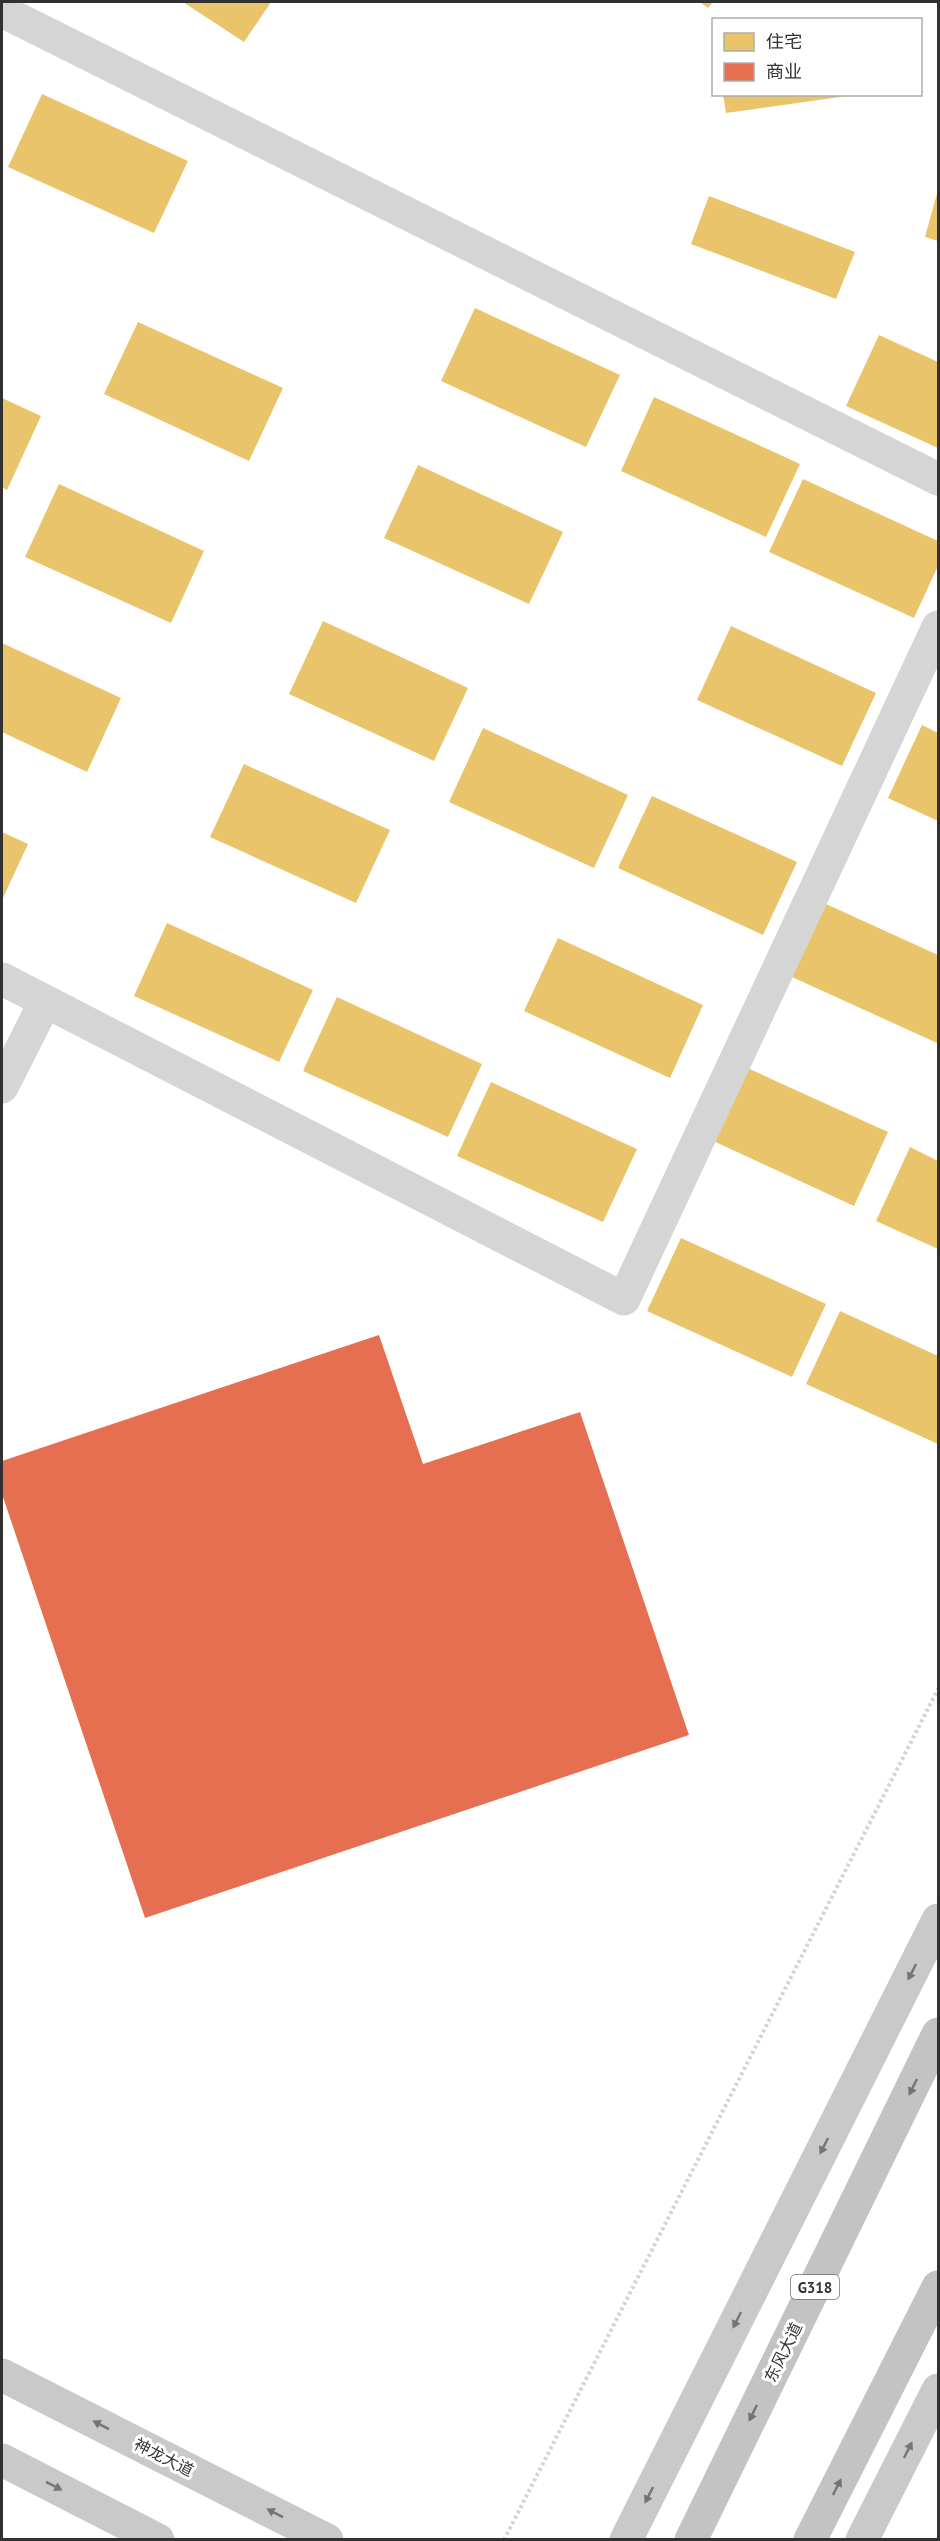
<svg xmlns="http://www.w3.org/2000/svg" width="940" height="2541" font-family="'PT Sans','Noto Sans SC',sans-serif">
<rect width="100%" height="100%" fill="#fff"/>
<path fill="#e9c46a" d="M183,2H271L244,42Z
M700,2H713L708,8Z
M42,94L188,161L154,233L8,167Z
M723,94H847V96L726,113Z
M938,190V241L925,237Z
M709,196L855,252L836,299L691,244Z
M475,308L620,375L586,447L441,381Z
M138,322L283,388L249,461L104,394Z
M879,335L938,362V448L846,406Z
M654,397L800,464L766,537L621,471Z
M2,398L41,416L7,490L2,487Z
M418,465L563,532L529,604L384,538Z
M803,479L938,541V566L914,618L769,552Z
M59,484L204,551L171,623L25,557Z
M323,621L468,688L434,761L289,694Z
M731,626L876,693L842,766L697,700Z
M2,643L121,698L87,772L2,732Z
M922,725L938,733V821L888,798Z
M483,728L628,795L594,868L449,802Z
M244,764L390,830L356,903L210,837Z
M652,796L797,862L763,935L618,868Z
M2,832L28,844L2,900Z
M826,904L938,955L937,1043L792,977Z
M167,923L313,990L279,1062L134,996Z
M558,938L703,1005L670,1078L524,1011Z
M337,997L482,1064L448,1137L303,1071Z
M743,1066L888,1132L854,1206L709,1139Z
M491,1082L637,1149L603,1222L457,1156Z
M910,1147L938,1161V1249L876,1221Z
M681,1238L826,1304L792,1377L647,1311Z
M840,1311L938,1356V1444L806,1384Z"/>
<path fill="#e76f51" d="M379,1335L423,1464L580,1412L689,1735L145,1918L2,1494V1461Z"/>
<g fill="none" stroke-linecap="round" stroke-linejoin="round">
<path stroke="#d4d4d4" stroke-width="4" stroke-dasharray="3 3" stroke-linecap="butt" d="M504,2540L938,1689"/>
<path stroke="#d5d5d5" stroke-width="33" d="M2,11L938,479
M2,979L624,1299L938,627
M2,1087L45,1002"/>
<path stroke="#c9c9c9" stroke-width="33" d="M2,2375L327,2540
M2,2460L158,2540
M626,2540L938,1920
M862,2540L938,2390"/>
<path stroke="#c3c3c3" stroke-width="33" d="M691,2540L938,2034
M810,2540L938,2287"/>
</g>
<defs><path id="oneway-solid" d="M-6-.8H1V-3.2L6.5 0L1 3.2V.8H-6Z" transform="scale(1.5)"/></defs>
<g fill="#757575">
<use href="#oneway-solid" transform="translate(912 1972) rotate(117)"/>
<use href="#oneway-solid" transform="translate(824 2146) rotate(117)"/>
<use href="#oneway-solid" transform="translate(737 2320) rotate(117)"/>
<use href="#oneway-solid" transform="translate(101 2425) rotate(-153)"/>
<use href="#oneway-solid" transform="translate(908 2450) rotate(-63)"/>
<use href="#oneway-solid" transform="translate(54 2486) rotate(27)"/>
<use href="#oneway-solid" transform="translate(649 2495) rotate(117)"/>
<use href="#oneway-solid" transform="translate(275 2513) rotate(-153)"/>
</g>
<g fill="#737373">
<use href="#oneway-solid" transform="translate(913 2087) rotate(116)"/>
<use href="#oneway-solid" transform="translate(753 2413) rotate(116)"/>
<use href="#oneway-solid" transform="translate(837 2487) rotate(-63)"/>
</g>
<g text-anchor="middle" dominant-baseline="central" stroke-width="6" stroke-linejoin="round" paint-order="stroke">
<rect fill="#fff" stroke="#6f6f6f" stroke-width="1.5" x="791" y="2275" width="48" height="24" rx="4.5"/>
<g font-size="15" font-weight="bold" fill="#313131">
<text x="815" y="2287">G318</text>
</g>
<g font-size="16" fill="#313131" stroke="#fff">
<text transform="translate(783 2352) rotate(-64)">东风大道</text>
<text transform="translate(164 2457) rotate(27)">神龙大道</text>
</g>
</g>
<rect width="940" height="2541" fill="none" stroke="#313131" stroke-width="6"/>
<rect x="712" y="18" width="210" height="78" fill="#ffffff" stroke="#adadad" stroke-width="1.5"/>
<rect x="724" y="33" width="30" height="18" fill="#e9c46a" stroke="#adadad" stroke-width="1.5"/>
<text x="766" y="48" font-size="18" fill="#313131">住宅</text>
<rect x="724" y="63" width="30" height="18" fill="#e76f51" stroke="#adadad" stroke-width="1.5"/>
<text x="766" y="78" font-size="18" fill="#313131">商业</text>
</svg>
